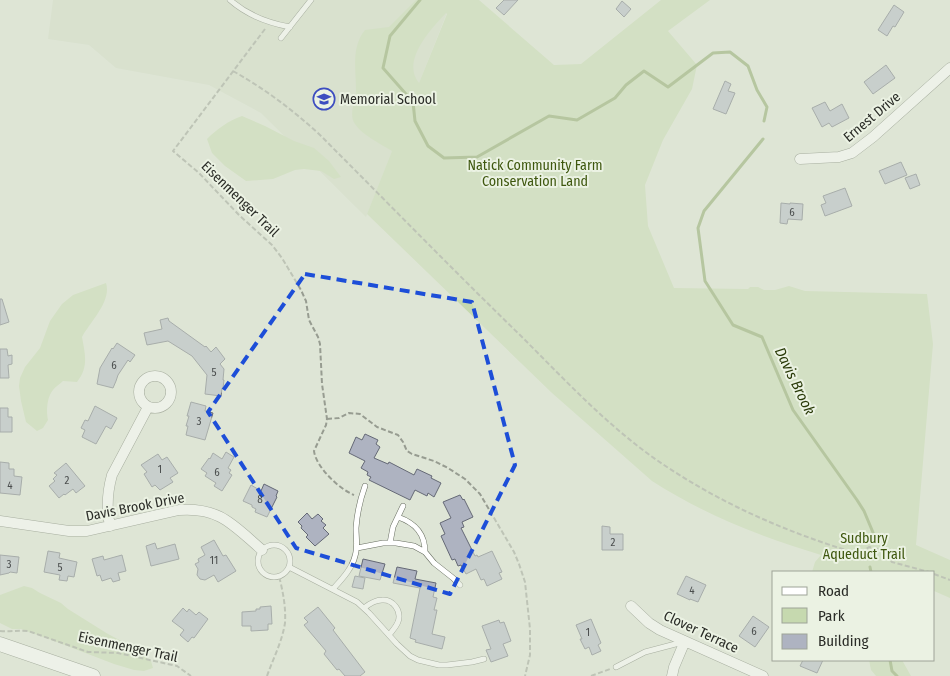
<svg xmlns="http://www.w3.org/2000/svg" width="950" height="676" font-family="'Fira Sans Condensed',sans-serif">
<rect width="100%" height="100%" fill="#dee5d6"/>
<path fill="#d2dbc6" d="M53,0H452L366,217L261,113L209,85L116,68L89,45L48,39Z"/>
<path fill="#c6d9af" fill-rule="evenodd" d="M416,0H479L554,65L581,64L661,0H710L668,31L697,65L692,89L663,140L645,185L648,226L674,288L748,289L750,287H758L764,290H775L789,286L805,291L927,294L933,344L916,545L950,560V598L934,591V572H812L815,562L821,555C800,548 779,542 759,534C723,521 685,502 652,481L552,393L367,214L392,151C381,144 362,135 355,124C348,114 356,101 356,90C356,70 351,47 365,30L389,27ZM446,13L447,14L419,83C401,61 430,30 446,13Z
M242,116L265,126L294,141L314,148L329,161L341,177L334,179L321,171L304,169L295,170L273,179L246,181L225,166L212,153L207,139C217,129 228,121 242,116Z
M106,283C112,301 90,322 82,337C85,354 89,367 77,382L63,381C60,384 55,387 53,390C47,397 46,411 48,420L43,428L37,431L26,422L21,401L19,386L20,378L25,367L40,348L50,321L62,304L73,295Z
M24,586L32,588L40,593L61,603L68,609L108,634L131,646L151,661L153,668L144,671L134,670L114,664L49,639L21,629H12L0,623V595Z
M869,660H902L911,676H876L871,670Z"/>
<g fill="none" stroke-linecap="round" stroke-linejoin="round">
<path stroke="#85a15f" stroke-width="3" d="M420,0L390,36L383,68L413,102L415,121L428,146L444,158L477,157L549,116L577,120L615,98L626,85L644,71L668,87L713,53L730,52L748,66L757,90L767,107L764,121
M763,139L704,211L698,228L705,281L733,325L762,337L793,410L857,500L864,511L877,542
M870,567L871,572
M890,660L892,671L897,676"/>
</g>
<path fill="#aeb3c1" stroke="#656976" d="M504,0H518L504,15L496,8Z
M622,1L631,9L624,17L616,9Z
M894,5L904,12L895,27L893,26L887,36L878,30Z
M886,65L895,78L873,94L864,82Z
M725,81L731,84L728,91L735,93L726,114L713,109Z
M825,102L830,111L842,104L849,118L832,127L829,123L822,127L812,108Z
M901,162L907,175L885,184L879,171Z
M916,174L920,185L910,189L905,178Z
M845,188L852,206L825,216L821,205L826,203L823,196Z
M781,203L790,204V203L803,204L802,220L788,219L787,224L780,223Z
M0,299H2L9,322L0,325Z
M168,318L169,321L205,347L206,346L211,352L216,347L225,359L220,364L224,369L223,380H224L223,388H222L221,396L205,394L207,375L192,356L168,341L147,345L144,333L162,329L160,320Z
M117,343L135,355L130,362L128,360L118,375L116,381L113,388L97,384L100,368L112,348L113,349Z
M0,349H7L8,356L12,355V364L8,365L9,378H0Z
M191,402L206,406L205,411L213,413L205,440L186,435L188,426H186L189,416H187Z
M95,406L117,418L111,429L106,426L96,444L82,437L85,430L81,428L85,420L88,421Z
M0,408H8V417H12V432H0Z
M365,434L378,440L376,444L380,447L374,458L388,464L389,462L414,475L417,469L432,476L431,478L441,483L434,497L428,493L427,496L415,490L410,500L369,480L371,477L367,475L368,472L361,468L365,461L349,453L356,437L362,440Z
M226,452L234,457L228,468L231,470L229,473L232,475L222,491L214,486L216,483L205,476L207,473L201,469L209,458L210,459L213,453L222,459Z
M158,454L162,460L167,457L178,473L170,478L173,482L160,490L155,485L152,487L144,474L147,472L141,465Z
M0,462L9,463V469H14V476L22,477L20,495L0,493Z
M66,463L85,486L76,493L73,489L65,495L64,494L59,498L49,486L55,481L53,479L57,475L54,473Z
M264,484L278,491L276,496L277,497L267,517L255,512L256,509L252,507V505L243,501L251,485L261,491Z
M460,495L463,500L464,499L473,517L462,522L464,527L461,528L475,556L477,555L478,557L492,551L502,572L499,573L502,579L487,586L484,579L481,580L476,569L466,574L461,565L458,566L455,559L452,560L441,536L445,534L440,523L451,518L443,502Z
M307,513L312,519L318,514L323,519L321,521L326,525L323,528L329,534L315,546L306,537L308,535L301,528L302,526L298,522Z
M602,526L610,527V534H623V550H602Z
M214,540L223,556L226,555L236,571L218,582L214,575L205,580L200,579L197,575L198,569L195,564L199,562L198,559L205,555L201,547Z
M155,543L157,549L175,544L179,559L151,566L146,546Z
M48,551L60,553L59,558L77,562L74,577L68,576L67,581L59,580L60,575L44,572Z
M0,555L19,557L17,573L10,572L9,573L0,575Z
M122,555L126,571L118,573L120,580L113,582L111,578L102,581L100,575L97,576L92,559L103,556L104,560Z
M363,559L385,564L380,580L359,576Z
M397,567L417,571L415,579L436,583L433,597L437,598L434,610H437L432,634L445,637L442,649L415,642L416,640L410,638L420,588L393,583Z
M355,576L365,578L363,589L352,587Z
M686,576L706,585L698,602L690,599V600L677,594Z
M271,606L272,624H268V630L251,631V626H242V612L256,611V609H260V607Z
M318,607L335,628L333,630L365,672L360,676H345L339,669L337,670L324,654L326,651L304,625L308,622L304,618Z
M183,608L187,612L189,609L196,615L199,612L208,619L194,638L192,637L188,642L180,635L184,630L172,621Z
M753,616L769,627L755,647L739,636Z
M591,619L601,643L598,645L601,651L592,655L589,647L585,649L580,639H582L576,625Z
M499,620L500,623L504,622L511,641L503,644L508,656L491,662L486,650L491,649L482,626Z
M803,660H823L817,673L800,666Z"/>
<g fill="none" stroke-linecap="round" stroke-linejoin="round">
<g stroke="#666c5f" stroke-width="6">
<path id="lane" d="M230,0C247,15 268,23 290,27
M281,38L311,0
M398,517C415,523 425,533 425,552
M390,543L393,527L403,506
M258 561a16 16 0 1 1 32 0a16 16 0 1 1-32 0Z
M357,548L383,543H396L414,546L425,552L434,563L453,578L460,585
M289,567L357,602L369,613L397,644L410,656L418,660L439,665H447L472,662L484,659
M333,589C341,580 352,569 355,556C358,547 356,538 356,528C357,513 360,500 365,486
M364,608C369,604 375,600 382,600C393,599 402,611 398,622C396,627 392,631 389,635
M616,667L645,652L683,642"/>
</g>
<g stroke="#666c5f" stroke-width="11">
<path id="street" d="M800,159L839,157L852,153L873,137L950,68
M139 392a16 16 0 1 1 32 0a16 16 0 1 1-32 0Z
M0,521L69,531H87L179,510C220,507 233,525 262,550
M110,526C106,508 107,493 112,475L148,407
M631,606L649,623L660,630L763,676
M672,676L674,667L685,641"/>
</g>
<g stroke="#666c5f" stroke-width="15">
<path id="secondary" d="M0,644L93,676"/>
</g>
<path stroke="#979c91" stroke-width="2" stroke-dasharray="5 2.5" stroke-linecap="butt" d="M265,29L173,151L199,173L239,215L272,245L282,258L301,290L306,301L309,320L318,337L320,344L322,384L327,419L326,425L314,451C316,467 339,489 354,495
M233,71C265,89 293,110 320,135C387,202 453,270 521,336C567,382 612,431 667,467C726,506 791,534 859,554L869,547L882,550L892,562L929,572
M327,419L339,418L349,413L360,414L377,427L398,435L403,442L407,451L412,454L434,461L448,468L465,479L480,494L514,552L519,564L525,582L530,629V655L525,676
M934,574L950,580
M0,631C9,632 18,630 28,631L88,652L118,653L177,666L191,676
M267,676C273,659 282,642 285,623C286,607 283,592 279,576
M591,676L610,669"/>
<use href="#lane" stroke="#fff" stroke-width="5"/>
<use href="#street" stroke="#fff" stroke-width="10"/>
<use href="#secondary" stroke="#fff" stroke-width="14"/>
</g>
<path d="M0 0H950V676H0ZM305,274L472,302L515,465L450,594L296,548L208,412Z" fill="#dee5d6" fill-opacity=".55" fill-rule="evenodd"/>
<path fill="none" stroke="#1d4ed8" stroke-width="4" stroke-dasharray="10 6" stroke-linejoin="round" d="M305,274L472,302L515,465L450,594L296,548L208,412Z"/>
<defs>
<g id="school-ring" transform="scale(1.125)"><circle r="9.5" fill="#ebf2e3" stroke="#3d4dc0" stroke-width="1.5"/><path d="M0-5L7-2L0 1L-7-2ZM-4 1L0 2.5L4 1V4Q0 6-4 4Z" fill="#3d4dc0"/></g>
</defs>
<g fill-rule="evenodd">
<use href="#school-ring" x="324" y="99"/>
</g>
<g text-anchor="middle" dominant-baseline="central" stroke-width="4" stroke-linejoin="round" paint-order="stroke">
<g font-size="11" fill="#4b4e4e">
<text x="792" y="212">6</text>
<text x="114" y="365">6</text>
<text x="214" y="372">5</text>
<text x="199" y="421">3</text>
<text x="160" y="469">1</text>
<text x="217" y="472">6</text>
<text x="67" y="480">2</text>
<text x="10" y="485">4</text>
<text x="260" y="499">8</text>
<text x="613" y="542">2</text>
<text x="214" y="560">11</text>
<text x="9" y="564">3</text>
<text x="60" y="567">5</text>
<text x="692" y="590">4</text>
<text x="754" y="631">6</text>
<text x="588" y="632">1</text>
</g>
<g font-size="14" fill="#2a2c27" stroke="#ebf2e3" text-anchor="start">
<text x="340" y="99">Memorial School</text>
</g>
<g font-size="14" fill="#2a2c27" stroke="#ebf2e3">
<text transform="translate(872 117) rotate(-40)">Ernest Drive</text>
<text transform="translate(240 199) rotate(44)">Eisenmenger Trail</text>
<text transform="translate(135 507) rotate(-11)">Davis Brook Drive</text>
<text transform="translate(701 632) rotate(25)">Clover Terrace</text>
<text transform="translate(128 647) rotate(12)">Eisenmenger Trail</text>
</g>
<g font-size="14" fill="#3e570e" stroke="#ebf2e3">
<text x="535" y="165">Natick Community Farm<tspan x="535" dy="16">Conservation Land</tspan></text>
<text x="864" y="538">Sudbury<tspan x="864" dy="16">Aqueduct Trail</tspan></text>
</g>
<g font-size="15" font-style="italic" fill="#293a08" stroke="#ebf2e3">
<text transform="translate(795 381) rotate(64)">Davis Brook</text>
</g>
</g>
<rect x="772" y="571" width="162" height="90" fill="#ebf2e3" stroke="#9ea398"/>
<rect x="782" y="587" width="25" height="8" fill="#ffffff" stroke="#9ea398"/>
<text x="818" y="596" font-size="15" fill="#2a2c27">Road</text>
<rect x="782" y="608" width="25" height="15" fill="#c6d9af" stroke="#9ea398"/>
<text x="818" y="621" font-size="15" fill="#2a2c27">Park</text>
<rect x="782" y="634" width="25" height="15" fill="#aeb3c1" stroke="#9ea398"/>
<text x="818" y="646" font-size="15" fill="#2a2c27">Building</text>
</svg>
